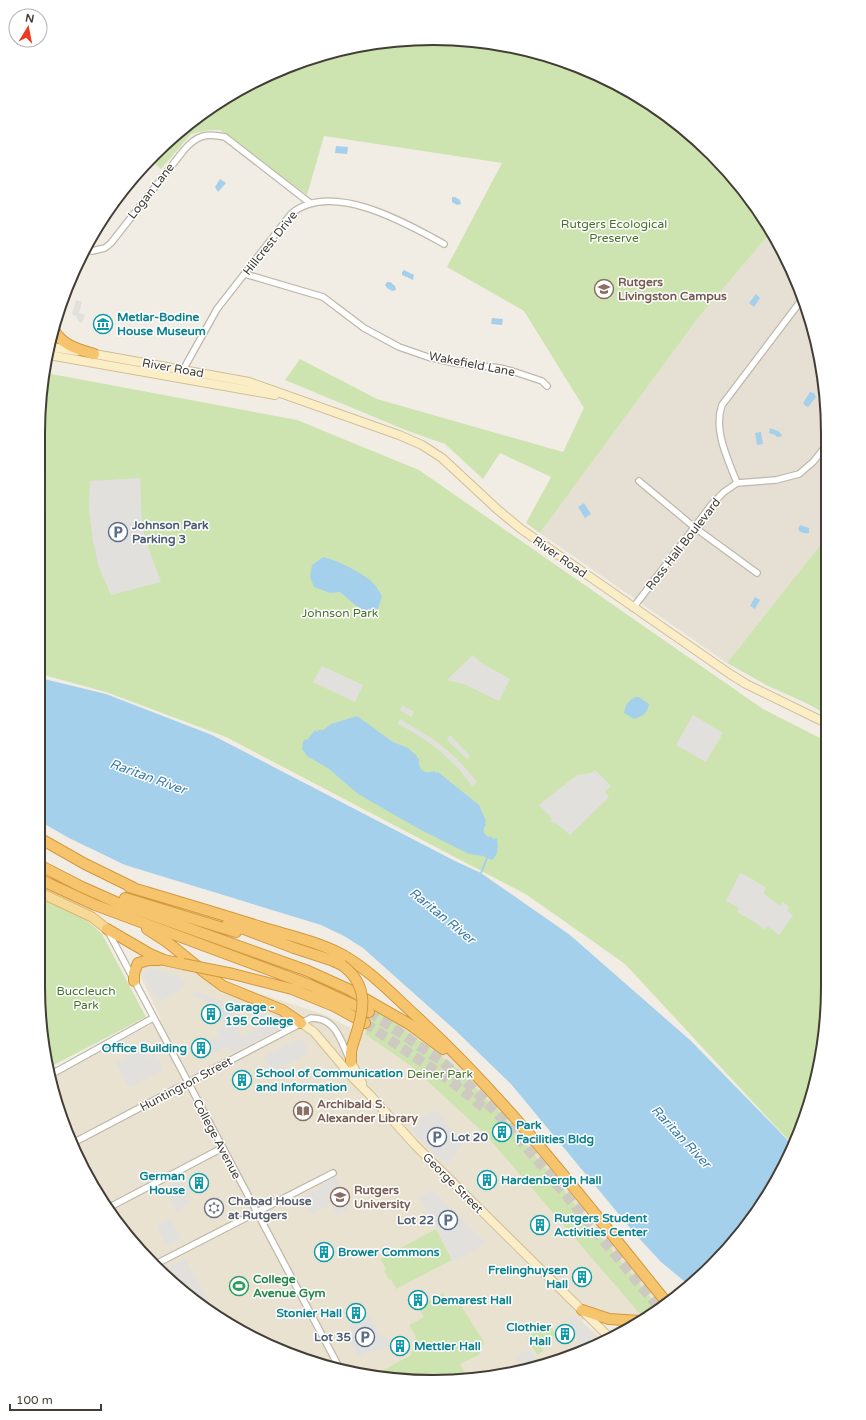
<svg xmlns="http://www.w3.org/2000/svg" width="866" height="1420" font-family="'Varela Round',sans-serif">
<rect width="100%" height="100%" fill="#f1ede5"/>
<path fill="#e5dfd4" d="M772,231L775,235L807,306L825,382V539L727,663L540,533L698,318Z"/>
<path fill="#eae2d0" d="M161,962L323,1014L362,1034L372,1001L448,1053L500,1103L668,1304L645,1318L598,1313L582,1321L606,1342L560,1361L485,1379L433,1382L381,1379L306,1361L258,1341L193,1301L119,1227L79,1162L59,1114L51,1078L161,1019L137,969L142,964Z"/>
<path fill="#cee4b0" d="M433,38L510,46L584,68L653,105L730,172L772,231L698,318L540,533L526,523L551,477L500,453L483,479L445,444L408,431L285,380L300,359L377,399L563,452L584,408L524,311L447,267L502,163L324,136L307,195L220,130H209L191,134L161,169L149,159L154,154L214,104L282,68L356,46Z
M46,373L297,420L419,470L763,709L826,741L827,1013L807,1114L792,1144L625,964L527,895L226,737L106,692L40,674L39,407Z
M825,539L826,714L806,703L766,685L727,663Z
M41,897C63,907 85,916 102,934L146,1017L48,1068L41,1039Z
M374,1007L453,1065L498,1110L660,1309L651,1314H640L486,1135L411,1066L365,1034Z
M436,1229L452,1260L396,1289L391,1279L389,1280L384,1271L386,1269L380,1259Z
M443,1293L448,1304L457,1299L484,1342L479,1355L460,1364L469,1380L439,1382L437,1379L432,1382L386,1379L382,1371L411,1355L416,1337L409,1325L424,1317L418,1307Z
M550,1324L556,1335L551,1338L550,1342L542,1341L541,1347L543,1351L537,1355L527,1337Z"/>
<path fill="#e2e0dd" d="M76,300L82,302L79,313L85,315L82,323L79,322L76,316L72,314Z
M140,478L142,525L145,539L161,582L111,595L99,568L93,541L89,511L90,481Z
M473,655L481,663L510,679L499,701L464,684L447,680Z
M322,666L363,685L355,702L313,682Z
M402,705L414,712L411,717L400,710Z
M693,715L723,733L706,762L676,745Z
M400,719L433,739L443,747L458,760L477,782L472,786L459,769L438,749L413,732L398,724Z
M450,735L470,756L467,759L447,740Z
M595,770L611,786L605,792L609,797L570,835L556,823L554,824L551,821L552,818L539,805L577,775L592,773Z
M740,873L754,880L766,888L763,893L780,906L783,902L789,907L787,911L793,915L779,935L768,926L764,930L755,922L737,912L739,908L726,901Z
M148,969L174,974L187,981L179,991L159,1002L143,976Z
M197,992L216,999L225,1004L218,1008L193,995L194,993Z
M228,1005L236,1019L234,1021L242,1037L270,1023L279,1026L280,1029L229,1054L226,1047L214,1053L208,1041L219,1036L216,1030L224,1025L216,1011Z
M301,1038L309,1053L272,1073L263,1057Z
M143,1050L147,1058L155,1054L164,1069L129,1088L116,1063Z
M436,1110L463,1144L446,1165L411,1130L419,1124L417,1120Z
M335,1176L352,1207L337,1216L331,1204L311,1215L302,1197L322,1187L320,1184Z
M182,1178L190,1194L185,1196L189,1204L176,1212L165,1187Z
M432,1190L486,1243L454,1262L420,1197Z
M170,1218L181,1239L167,1246L156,1225Z
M185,1258L207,1298L197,1303L162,1270Z
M370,1316L382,1337L385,1336L391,1345L379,1351L377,1349L358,1358L348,1338L351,1330L349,1327Z
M574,1316L596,1338L598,1345L573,1356L570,1350L579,1343L568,1319Z
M530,1349L540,1366L528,1368L522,1370L515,1357Z"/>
<path fill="#a5d0eb" d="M336,146L348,147L347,154L335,153Z
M220,179L226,183L218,192L215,187Z
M452,197H455L460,200L461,204L457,205L452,202Z
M404,270L414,275L413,280L402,275V272Z
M387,282H390L395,286L396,290L392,291L387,288L385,285Z
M756,294L760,298L754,307L749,303Z
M492,318L503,319L502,325L491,324Z
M810,392L814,393L816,397L808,407L806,406L803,403Z
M770,428L778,431L782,435L781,437H777L775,435L769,433Z
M761,432L763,444L757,445L755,433Z
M584,503L591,514L585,518L578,507Z
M800,525L809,528V533C805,534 800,533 798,529Z
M323,557C337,560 366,574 375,585C378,589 380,593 382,596L378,609L369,613L355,605L340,592L330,593L314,587L310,577L312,565Z
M755,597L760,600L755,609L750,606Z
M40,678L106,694L212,735L455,861L481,873L570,935L690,1040L776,1128L792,1145L761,1207L712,1266L690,1286L661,1262L636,1235L511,1084L455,1030L363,948L344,936L321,925L125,865L69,838L41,822Z
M635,697H639L649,704C647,714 643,716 634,719L624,713C625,705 628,701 635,697Z
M357,716L393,742L408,748L417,756V757L419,759C418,769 424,775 434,771L436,773L438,772L479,805L486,821L485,822L486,825C481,830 484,837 492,837L493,839L497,838C498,846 499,854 492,860L483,856L469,854L419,829L358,794L329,769L307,756L302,749L303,742L305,739L307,740L315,730L317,732L318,730H323L331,724Z"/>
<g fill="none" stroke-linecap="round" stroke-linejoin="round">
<path stroke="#a5d0eb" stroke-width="2" d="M481,873L487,858"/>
<path stroke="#cecac2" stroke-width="10" stroke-dasharray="10 5" stroke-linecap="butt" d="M369,1012L440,1060L468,1084L495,1111L535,1158L660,1309
M365,1023L452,1082L484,1108"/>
<g stroke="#bfb8ab" stroke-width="8">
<path id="street" d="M92,251L105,248L111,243L184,150C197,135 206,133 225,137L310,203
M245,274L323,297L364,328L399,347L428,357L455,363L500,368L512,371L542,381L547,386
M183,370L217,309L291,214C331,180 406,223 444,244
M639,481L694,527L757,573
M737,483C728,459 713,431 722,405L803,298
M633,608L712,504L724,492L737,483L776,480L799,474L813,462L825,447
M108,931L340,1369
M50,1075L153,1018
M71,1144L311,1018C336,1018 340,1039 349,1058
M108,1208L222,1148
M156,1264L333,1173"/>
</g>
<g stroke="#cfbf97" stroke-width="10">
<path id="secondary" d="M51,347L77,351
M89,353L249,382L399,435L422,445L442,458L498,510L521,529L730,674L746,684L826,723
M49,355L275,395
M301,1023L314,1032L353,1078L370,1095L415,1145L611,1339
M351,1062L362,1083"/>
</g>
<g stroke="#dcb669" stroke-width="11">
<path id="primary" d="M41,893L92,917L107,929"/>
</g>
<g stroke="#d3993e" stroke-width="12">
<path id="highway" d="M54,330C63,346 78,349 94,354
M41,839L85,864L134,888
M41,866L82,887L118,903L308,971L348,989L409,1024L443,1049
M41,880L95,905L310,985L369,1012
M129,887C173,900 217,913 261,927C287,935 316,941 341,954C370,970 393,995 417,1017C511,1103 588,1206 668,1304
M125,898L236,932
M228,923L294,948L331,960L342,965
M107,929L150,954L164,960L183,964
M147,929L167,942L208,975L223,986L282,1010L301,1023
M233,974L292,989L334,1006L365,1023
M134,981V973L138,963L149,960H159
M351,1062V1052L352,1047
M582,1310L609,1319L640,1321"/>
</g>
<use href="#street" stroke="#fff" stroke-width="5.5"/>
<use href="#secondary" stroke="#fbedc6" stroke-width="8"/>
<use href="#primary" stroke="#f8da98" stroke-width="9"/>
<use href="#highway" stroke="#f5c46d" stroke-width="10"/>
<g stroke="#d3993e" stroke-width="12" stroke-linecap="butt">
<path id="highway-bridge" d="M183,964L233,974
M342,965C373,988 362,1016 352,1047"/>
</g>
<use href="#highway-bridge" stroke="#f5c46d" stroke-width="10"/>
</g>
<defs>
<g id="university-ring" transform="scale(1)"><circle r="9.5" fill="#fff" stroke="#8d6e63" stroke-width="1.5"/><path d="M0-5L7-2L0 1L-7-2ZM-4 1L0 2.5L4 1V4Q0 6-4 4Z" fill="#8d6e63"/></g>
<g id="museum-ring" transform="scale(1)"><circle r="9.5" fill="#fff" stroke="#0f9aa8" stroke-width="1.5"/><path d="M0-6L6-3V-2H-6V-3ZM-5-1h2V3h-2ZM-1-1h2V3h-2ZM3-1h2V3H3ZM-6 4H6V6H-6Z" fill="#0f9aa8"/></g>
<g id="parking-ring" transform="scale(1)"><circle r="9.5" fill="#fff" stroke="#5c6f8a" stroke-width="1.5"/><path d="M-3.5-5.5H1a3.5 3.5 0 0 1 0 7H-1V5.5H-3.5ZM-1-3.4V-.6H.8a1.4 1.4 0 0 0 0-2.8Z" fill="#5c6f8a"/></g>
<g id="building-ring" transform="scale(1)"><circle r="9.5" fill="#fff" stroke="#0f9aa8" stroke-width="1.5"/><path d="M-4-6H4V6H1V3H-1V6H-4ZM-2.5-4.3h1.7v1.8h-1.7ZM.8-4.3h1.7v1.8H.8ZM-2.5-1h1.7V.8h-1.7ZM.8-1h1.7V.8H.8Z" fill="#0f9aa8"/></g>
<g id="library-ring" transform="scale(1)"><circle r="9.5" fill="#fff" stroke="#8d6e63" stroke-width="1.5"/><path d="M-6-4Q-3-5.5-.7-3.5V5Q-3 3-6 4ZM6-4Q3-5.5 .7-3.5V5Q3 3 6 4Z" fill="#8d6e63"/></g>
<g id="synagogue-ring" transform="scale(1)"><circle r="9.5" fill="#fff" stroke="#6b7280" stroke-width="1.5"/><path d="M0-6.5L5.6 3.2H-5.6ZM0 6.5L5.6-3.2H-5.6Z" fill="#6b7280"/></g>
<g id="stadium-ring" transform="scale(1)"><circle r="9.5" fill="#fff" stroke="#2e9e5b" stroke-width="1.5"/><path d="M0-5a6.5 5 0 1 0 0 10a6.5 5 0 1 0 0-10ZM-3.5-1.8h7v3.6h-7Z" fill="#2e9e5b"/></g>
</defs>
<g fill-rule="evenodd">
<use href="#university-ring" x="604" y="289"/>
<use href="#museum-ring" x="103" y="324"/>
<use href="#parking-ring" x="118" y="532"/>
<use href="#building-ring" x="211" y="1014"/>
<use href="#building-ring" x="201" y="1048"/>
<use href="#building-ring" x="242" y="1080"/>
<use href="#library-ring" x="303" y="1111"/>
<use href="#building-ring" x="502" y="1132"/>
<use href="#parking-ring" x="437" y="1137"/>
<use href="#building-ring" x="487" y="1180"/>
<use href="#building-ring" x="199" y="1183"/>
<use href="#university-ring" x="340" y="1197"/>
<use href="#synagogue-ring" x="214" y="1208"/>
<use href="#parking-ring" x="448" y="1220"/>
<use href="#building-ring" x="540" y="1225"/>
<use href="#building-ring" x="324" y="1252"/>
<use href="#building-ring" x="582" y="1277"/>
<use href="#stadium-ring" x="239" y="1286"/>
<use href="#building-ring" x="418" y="1300"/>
<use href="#building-ring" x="356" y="1313"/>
<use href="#building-ring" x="565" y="1334"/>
<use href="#parking-ring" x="365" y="1337"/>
<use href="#building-ring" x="400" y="1346"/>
</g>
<g text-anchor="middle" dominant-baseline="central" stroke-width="3" stroke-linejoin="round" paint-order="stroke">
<g font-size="12" fill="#433e35" stroke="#fff">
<text transform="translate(151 191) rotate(-52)">Logan Lane</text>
<text transform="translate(270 243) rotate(-51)">Hillcrest Drive</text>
<text transform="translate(472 364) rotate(11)">Wakefield Lane</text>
<text transform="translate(173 368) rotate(10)">River Road</text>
<text transform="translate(683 544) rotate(-52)">Ross Hall Boulevard</text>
<text transform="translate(560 557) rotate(35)">River Road</text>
<text transform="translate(186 1084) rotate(-28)">Huntington Street</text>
<text transform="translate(217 1139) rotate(62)">College Avenue</text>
<text transform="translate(453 1183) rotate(45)">George Street</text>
</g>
<g font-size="12" fill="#48712c" stroke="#fff">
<text x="614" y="224">Rutgers Ecological<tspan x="614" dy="14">Preserve</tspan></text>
<text x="340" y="613">Johnson Park</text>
<text x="86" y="991">Buccleuch<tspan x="86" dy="14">Park</tspan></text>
<text x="440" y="1074">Deiner Park</text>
</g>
<g font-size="12" font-weight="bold" fill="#785e54" stroke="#fff" text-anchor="start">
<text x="618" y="282">Rutgers<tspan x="618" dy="14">Livingston Campus</tspan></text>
<text x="317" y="1104">Archibald S.<tspan x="317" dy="14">Alexander Library</tspan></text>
<text x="354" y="1190">Rutgers<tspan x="354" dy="14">University</tspan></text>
</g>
<g font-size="12" font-weight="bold" fill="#0d838f" stroke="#fff" text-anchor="start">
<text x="117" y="317">Metlar-Bodine<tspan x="117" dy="14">House Museum</tspan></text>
<text x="225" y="1007">Garage -<tspan x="225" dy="14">195 College</tspan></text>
<text x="187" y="1048" text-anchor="end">Office Building</text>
<text x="256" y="1073">School of Communication<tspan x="256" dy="14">and Information</tspan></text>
<text x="516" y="1125">Park<tspan x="516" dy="14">Facilities Bldg</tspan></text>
<text x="185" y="1176" text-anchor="end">German<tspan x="185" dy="14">House</tspan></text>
<text x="501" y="1180">Hardenbergh Hall</text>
<text x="554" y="1218">Rutgers Student<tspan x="554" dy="14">Activities Center</tspan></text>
<text x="338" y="1252">Brower Commons</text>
<text x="568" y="1270" text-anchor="end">Frelinghuysen<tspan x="568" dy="14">Hall</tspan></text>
<text x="432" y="1300">Demarest Hall</text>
<text x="342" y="1313" text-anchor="end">Stonier Hall</text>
<text x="551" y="1327" text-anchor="end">Clothier<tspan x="551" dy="14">Hall</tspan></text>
<text x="414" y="1346">Mettler Hall</text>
</g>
<g font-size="12" font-weight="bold" fill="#4e5e75" stroke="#fff" text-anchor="start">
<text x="132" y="525">Johnson Park<tspan x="132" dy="14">Parking 3</tspan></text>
<text x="451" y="1137">Lot 20</text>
<text x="434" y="1220" text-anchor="end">Lot 22</text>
<text x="351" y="1337" text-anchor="end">Lot 35</text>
</g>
<g font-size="12" font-weight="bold" fill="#5b616d" stroke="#fff" text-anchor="start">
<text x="228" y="1201">Chabad House<tspan x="228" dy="14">at Rutgers</tspan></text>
</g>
<g font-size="12" font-weight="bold" fill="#27864d" stroke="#fff" text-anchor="start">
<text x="253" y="1279">College<tspan x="253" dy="14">Avenue Gym</tspan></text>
</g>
<g font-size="13" font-style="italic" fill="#357aa8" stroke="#fff">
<text transform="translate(148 777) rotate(20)">Raritan River</text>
<text transform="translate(442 916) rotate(39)">Raritan River</text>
<text transform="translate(681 1137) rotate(47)">Raritan River</text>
</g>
</g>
<path d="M0 0H866V1420H0ZM433 45H433A388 388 0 0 1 821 433V987A388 388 0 0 1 433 1375H433A388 388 0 0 1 45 987V433A388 388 0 0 1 433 45Z" fill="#fff" fill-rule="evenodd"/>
<path fill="none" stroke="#433e35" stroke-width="2" d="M433 45H433A388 388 0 0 1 821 433V987A388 388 0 0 1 433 1375H433A388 388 0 0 1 45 987V433A388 388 0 0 1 433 45Z"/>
<g transform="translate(28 28) rotate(10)"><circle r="19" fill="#ffffff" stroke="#b4b2ae"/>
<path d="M0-3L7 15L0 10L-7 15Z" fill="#ec3b21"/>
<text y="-6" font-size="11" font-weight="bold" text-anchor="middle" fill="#433e35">N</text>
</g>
<path d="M10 1404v6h91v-6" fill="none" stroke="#433e35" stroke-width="2"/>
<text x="16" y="1404" font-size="12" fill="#433e35" stroke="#ffffff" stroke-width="3" paint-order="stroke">100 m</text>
</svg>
